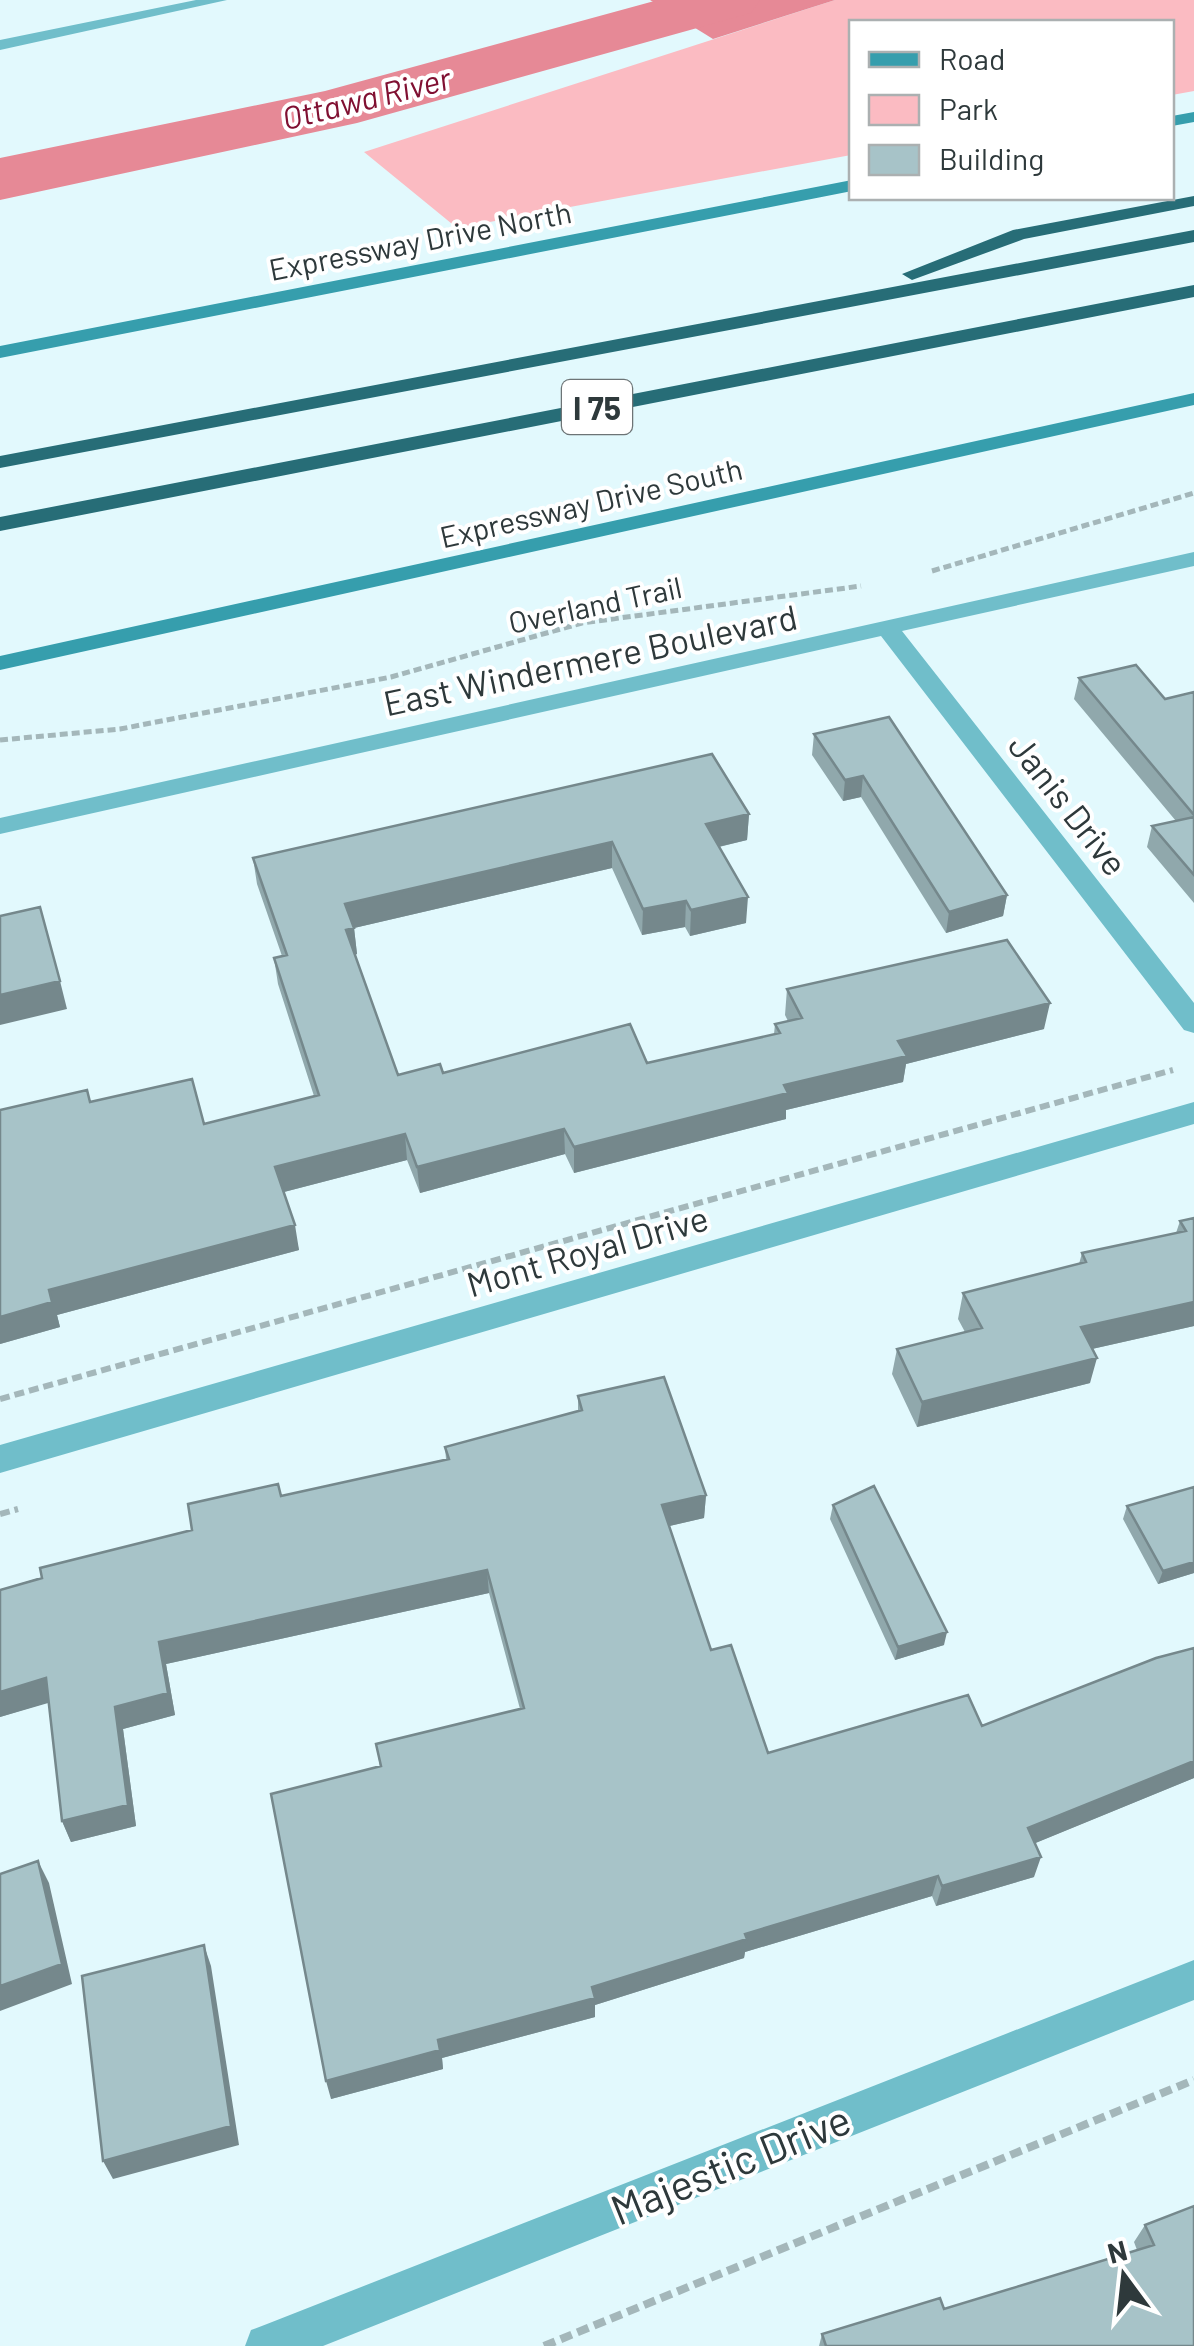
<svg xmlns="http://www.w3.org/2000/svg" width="1194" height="2346" font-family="Barlow,sans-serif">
<rect width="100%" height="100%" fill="#e2f9fd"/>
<path fill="#fbbbc2" d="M835,0H1194V91L1172,95V22H852L851,155L457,228L364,152Z"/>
<path fill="#e68996" d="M650,0H835L713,39Z"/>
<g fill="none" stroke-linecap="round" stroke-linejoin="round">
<path fill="#e68996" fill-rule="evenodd" d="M658,0H760L751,13L357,123L0,200V158L325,91Z"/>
<path stroke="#a4b7ba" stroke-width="5" stroke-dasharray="8 4" stroke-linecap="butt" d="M932,571L1194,493
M0,740L120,729L391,677L582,623L861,586"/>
<path stroke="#a4b7ba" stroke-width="6" stroke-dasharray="10 5" stroke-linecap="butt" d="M0,1399L1173,1070
M0,1514L18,1509"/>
<path stroke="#a4b7ba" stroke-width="8" stroke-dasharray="12 6" stroke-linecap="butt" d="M544,2346L1194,2080"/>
<path fill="#70beca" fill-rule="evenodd" d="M196,0H227L0,50V40Z"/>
<path fill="#70beca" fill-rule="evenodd" d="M1194,552V566L902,631L1194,1003V1033L1184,1030L881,636L0,834V818Z
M1194,1102V1124L0,1473V1445Z
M1194,1960V2000L323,2346H245L251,2330L267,2324Z"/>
<path fill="#369ead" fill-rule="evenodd" d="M1194,112V122L1172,126V116Z
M852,180V191L0,358V346Z
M1194,393V405L0,670V656Z"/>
<path fill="#276d77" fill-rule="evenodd" d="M1194,196V206L1024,239L912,280L902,274L1013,230Z
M1194,230V242L0,468V456Z
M1194,285V297L0,531V517Z"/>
</g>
<path fill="#90a8ac" d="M1079,678L1165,699L1194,692V903L1147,847L1152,826L1176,821L1074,699Z
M814,734L1007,895L1003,916L946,933L861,797L843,801L812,755Z
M749,814L747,840L719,847L746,923L690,936L685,927L642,935L612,868L354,928L357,954L355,955L398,1075L647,1063L774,1034L775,1024L788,1021L785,1015L787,989L1044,1029L906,1064L903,1082L786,1110V1119L574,1173L565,1154L420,1193L407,1160L284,1192L299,1250L57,1315L60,1327L0,1344L90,1102L204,1124L314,1096L278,984L274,958L282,956L257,884L253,858Z
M1194,1218V1326L1092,1349L1090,1383L917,1427L892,1374L897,1349L965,1332L958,1319L963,1293L1079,1264L1082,1253L1176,1233L1180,1221Z
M578,1396L706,1495L704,1518L669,1526L711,1650L768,1753L982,1726L1194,1648V1778L1035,1843L1034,1877L936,1906L932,1896L745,1952L744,1958L595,2005V2017L442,2058L443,2069L331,2099L380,1767L376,1744L520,1709L489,1593L166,1664L175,1715L123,1729L136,1826L71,1842L62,1821L49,1702L0,1717V1590L192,1530L281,1496L446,1459L445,1447L578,1411Z
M833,1505L944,1645L895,1660L830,1519Z
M1127,1506L1194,1573L1158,1584L1123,1519Z
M1194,2206V2346H819L822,2334L944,2309L1137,2250L1134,2242L1145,2225Z"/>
<path fill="#75888c" d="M863,776L861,797L843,801L845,780Z
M749,814L747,840L705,850L706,824Z
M612,842V868L354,928L357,954L349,956L345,904Z
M1007,895L1003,916L946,933L949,912Z
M748,897L746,923L690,936L691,910Z
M686,901L685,927L642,935L643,909Z
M60,981L67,1009L0,1025V995Z
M1050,1003L1044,1029L906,1064L903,1082L786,1110V1119L574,1173V1147L784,1085L898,1041Z
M564,1129L565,1154L420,1193L417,1167Z
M405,1134L407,1160L280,1193L275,1167Z
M295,1225L299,1250L57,1315L60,1327L0,1344V1317L49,1290Z
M1194,1302V1326L1074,1353L1081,1327Z
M1097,1358L1090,1383L917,1427L922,1402Z
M706,1495L704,1518L661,1528L662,1505Z
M1194,1562V1573L1158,1584L1163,1571Z
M487,1570L489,1593L166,1664L175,1715L123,1729L136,1826L71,1842L62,1821L115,1707L159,1642Z
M947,1632L944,1645L895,1660L898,1647Z
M46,1678L55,1701L0,1717V1692Z
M1194,1761V1778L1021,1849L1028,1828Z
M1041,1857L1034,1877L936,1906L942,1886Z
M38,1861L49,1883L72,1984L0,2011V1986Z
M938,1876L932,1896L745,1952L744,1958L595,2005V2017L442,2058L443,2069L331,2099L326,2081L438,2040L745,1934Z
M204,1945L211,1966L239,2145L113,2179L103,2161Z"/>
<path fill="#a7c3c8" stroke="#75888c" stroke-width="2.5" d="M1136,665L1165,699L1194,692V815L1079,678Z
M889,717L1007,895L949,912L863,776L845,780L814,734Z
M712,754L749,814L706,824L748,897L691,910L686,901L643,909L612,842L345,904L354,928L346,930L398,1075L440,1064L443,1073L630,1024L647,1063L780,1033L775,1024L802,1018L787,989L1007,940L1050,1003L898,1041L907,1056L784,1085L788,1093L574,1147L564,1129L417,1167L405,1134L275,1167L295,1225L49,1290L52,1302L0,1317V1110L87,1090L90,1102L192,1079L204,1124L319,1095L274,958L287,955L253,858Z
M1194,817V875L1152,826Z
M40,907L60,981L0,995V916Z
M1194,1218V1302L1081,1327L1097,1358L922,1402L897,1349L982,1328L963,1293L1086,1262L1082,1253L1186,1231L1180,1221Z
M664,1377L706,1495L662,1505L711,1650L731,1645L768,1753L968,1695L982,1726L1156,1658L1194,1648V1761L1028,1828L1041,1857L942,1886L938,1876L745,1934L747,1939L592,1987L595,1998L438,2040L440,2050L326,2081L271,1794L381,1766L376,1744L524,1708L487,1570L159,1642L168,1693L115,1707L128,1805L62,1821L46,1678L0,1692V1590L42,1578L40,1568L192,1530L188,1504L278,1484L281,1496L449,1459L445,1447L582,1410L578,1396Z
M874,1486L947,1632L898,1647L833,1505Z
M1194,1487V1562L1163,1571L1127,1506Z
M38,1861L62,1964L0,1986V1874Z
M204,1945L231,2126L103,2161L82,1976Z
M1194,2206V2346H826L822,2334L940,2298L944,2309L1154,2245L1145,2225Z"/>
<g text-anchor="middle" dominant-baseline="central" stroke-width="8" stroke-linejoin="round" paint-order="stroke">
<g font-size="30" fill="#2e393b" stroke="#fff">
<text transform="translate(420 240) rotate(-11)">Expressway Drive North</text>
<text transform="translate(591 502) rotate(-13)">Expressway Drive South</text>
<text transform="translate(595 604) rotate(-12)">Overland Trail</text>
</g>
<g font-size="32" font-style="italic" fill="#801032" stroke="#fff">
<text transform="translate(366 97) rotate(-14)">Ottawa River</text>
</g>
<rect fill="#fff" stroke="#6d7476" stroke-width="2.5" x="562" y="380" width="70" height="54" rx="8"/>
<g font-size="32" font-weight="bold" fill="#2e393b">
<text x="597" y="407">I 75</text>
</g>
<g font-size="35" fill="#2e393b" stroke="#fff">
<text transform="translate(590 659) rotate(-12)">East Windermere Boulevard</text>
<text transform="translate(1069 804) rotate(52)">Janis Drive</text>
<text transform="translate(587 1250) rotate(-16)">Mont Royal Drive</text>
</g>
<g font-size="42" fill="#2e393b" stroke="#fff">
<text transform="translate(730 2163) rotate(-22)">Majestic Drive</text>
</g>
</g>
<rect x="849" y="20" width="325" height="180" fill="#ffffff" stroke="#abb0b1" stroke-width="2.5"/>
<rect x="869" y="52" width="50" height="15" fill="#369ead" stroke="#abb0b1" stroke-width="2.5"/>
<text x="939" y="70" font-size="30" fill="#2e393b">Road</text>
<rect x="869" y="95" width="50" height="30" fill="#fbbbc2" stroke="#abb0b1" stroke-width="2.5"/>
<text x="939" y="120" font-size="30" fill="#2e393b">Park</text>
<rect x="869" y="145" width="50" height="30" fill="#a7c3c8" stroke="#abb0b1" stroke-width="2.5"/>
<text x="939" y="170" font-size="30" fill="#2e393b">Building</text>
<g transform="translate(1124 2276) rotate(345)" stroke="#ffffff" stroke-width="8" paint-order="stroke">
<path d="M0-8L18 38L0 25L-18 38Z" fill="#2e393b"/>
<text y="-15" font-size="28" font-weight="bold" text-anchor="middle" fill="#2e393b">N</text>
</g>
</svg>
